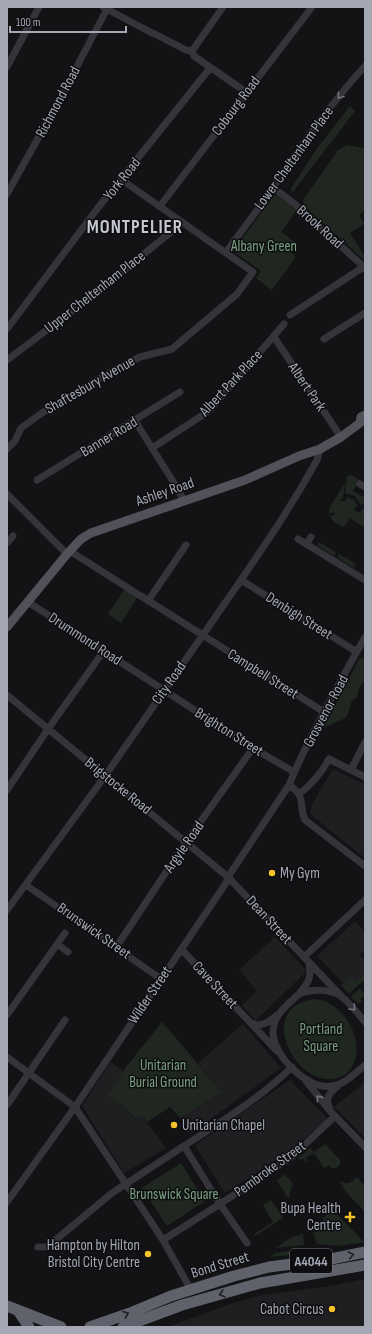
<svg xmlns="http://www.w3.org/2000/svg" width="372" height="1334" font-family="'Sofia Sans Condensed',sans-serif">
<rect width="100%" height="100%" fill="#131315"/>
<path fill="#1f1f22" d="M333,769L365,784V858L311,815L310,811L313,803Z
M355,921L365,932V950L360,955L365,960V973L355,982L350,977L343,983L317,956Z
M275,937L307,971L255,1021L242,1005L257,991L239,970Z
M243,1024L281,1068L190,1134L180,1118L222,1092L198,1063Z
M110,1062L124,1071L107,1096L123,1106L133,1118L143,1117L166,1148L124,1173L82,1106Z
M290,1080L328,1119L286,1154L225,1193L195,1145Z
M365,1082V1138L334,1107Z
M365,1279V1327H168L230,1304L262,1295L331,1286Z"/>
<path fill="#1f2720" d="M350,106L355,111L293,192L290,190L318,147Z
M347,145L365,148V210L359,215L364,224L350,233L365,257L364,260L304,206L303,200L338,150Z
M275,194L297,210L281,232L295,242L289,251L296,257L272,290L256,278L261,271L233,251Z
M348,475H350L360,480L353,491L363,497L365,494V504L361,505L355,496L345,493L347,477Z
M345,482L343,498L340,499V501H346L347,497L354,500L358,506L354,508V510L360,513L361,510L365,508V528L350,518L344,527L335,523L330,516L335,515L334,512L329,514V509Z
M319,542L336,552L334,556L317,545Z
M339,554L356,564L354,568L337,557Z
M125,588L138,596L121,623L108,614Z
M365,657V680L359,688L357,697L351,702L348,715L345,718L324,728H323L359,659Z
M365,973V983L363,981L349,994L341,985L350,976L355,982Z
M360,988L365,995L360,999L362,1001L358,1004L351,997Z
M313,999C346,1000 372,1050 346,1074C303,1102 250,1009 313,999Z
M162,1022L222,1092L180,1118L170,1107L147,1122L143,1117L134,1118L123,1106L107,1096L126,1067Z
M325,1144L340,1160V1164L336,1168H331L329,1165L324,1168L314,1153L306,1157L308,1161L306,1162L304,1158L301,1160L299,1159L298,1158L310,1148L314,1152Z
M181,1163L205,1201L167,1226L142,1188Z
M285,1174C287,1179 293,1180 293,1185L289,1194L290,1197L288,1198L277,1181Z
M357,1177L365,1186V1212L346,1192L340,1182L341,1181C348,1186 352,1182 357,1177Z
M271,1200L283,1218L255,1236L254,1234L273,1222L263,1205Z
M332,1209L364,1242L339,1246L317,1244L313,1233L319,1231L322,1220Z
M303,1234L304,1245L275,1248L292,1237Z
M296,1250H333L334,1251L270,1257L275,1253Z"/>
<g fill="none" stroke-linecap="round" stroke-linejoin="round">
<path stroke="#34343a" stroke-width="7" d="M103,7L152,33
M155,34L186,50L192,51L194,56L246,92
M192,51L223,7
M7,67L39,7
M272,190L275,189L296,205L365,268
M7,194L61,97L108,7
M160,206L312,7
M226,252L272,190L276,183C304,142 332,102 365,66
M290,315L365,266
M7,329L97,209L210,68
M274,337L341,437
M324,339L365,313
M7,360L96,293L182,223
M135,421L176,486L184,501
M152,448L209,411L284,324
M7,449L15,441L21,428L42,413L112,371L140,357L172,349L237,294L253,272L122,180
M37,480L180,392
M360,484L365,487
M7,494L67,554
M298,539L365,580
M7,543L13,536
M306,544L311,537
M70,551L139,595
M241,580L357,652
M141,596L324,712
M148,601L186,545
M28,602L253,748L294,772
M7,695L228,877L342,997
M351,770L365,742
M289,785C307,797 298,804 305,820L365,866
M7,790L48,729L103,652
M299,794C312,784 321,774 329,759L365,777
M26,885L161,979
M7,910L105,776L241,580L278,525L301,488L317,460L320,449
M57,944L68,952
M117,946L186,842L253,748
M181,949L277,1051
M304,957L365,900
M298,995C308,983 312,979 309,963
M7,1015L65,933
M365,1022C358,1014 351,1004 342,997C331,989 310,988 298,995C295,997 292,1001 289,1003C280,1012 274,1018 273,1031C272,1055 308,1091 332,1086C346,1084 355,1073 365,1065
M251,1023C261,1028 269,1022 277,1015
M7,1057L75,1107L163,1240L191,1290
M306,1081L331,1112C325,1098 327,1095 338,1086
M7,1105L65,1020
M333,1114L365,1147
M184,1146C222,1121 259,1099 292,1067
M7,1202L75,1107L226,883L228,877L289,785C310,734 338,686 365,637
M247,1243L220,1204L293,1156L335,1116
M38,1247H47L112,1193L184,1146L220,1204L163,1240"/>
<path stroke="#505159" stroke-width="9" d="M7,627L67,554L81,539L91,533L245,480L299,456L320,449L341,437L360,423L361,417L365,415"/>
<path stroke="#60626b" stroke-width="11" d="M7,1306L61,1327
M19,1312L29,1327
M90,1327L130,1313L171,1296L234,1276L269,1267L331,1259L365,1252
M123,1327L182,1305L260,1283L365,1265"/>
</g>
<defs><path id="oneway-chevron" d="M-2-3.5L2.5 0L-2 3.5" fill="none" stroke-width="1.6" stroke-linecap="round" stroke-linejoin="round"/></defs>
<g stroke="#72747e">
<use href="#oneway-chevron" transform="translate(340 96) rotate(128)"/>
<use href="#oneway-chevron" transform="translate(353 1008) rotate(47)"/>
<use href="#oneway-chevron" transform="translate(319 1098) rotate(-127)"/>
</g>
<g stroke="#1e1f22">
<use href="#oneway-chevron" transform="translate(351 1255) rotate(-11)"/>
<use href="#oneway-chevron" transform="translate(222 1294) rotate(164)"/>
<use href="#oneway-chevron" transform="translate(126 1314) rotate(-20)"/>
</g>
<g fill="#f6c229" stroke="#0e0e10" stroke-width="1.5">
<circle cx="272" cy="873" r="4"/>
<circle cx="174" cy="1125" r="4"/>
<path d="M348 1211h4v4h4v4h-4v4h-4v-4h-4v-4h4z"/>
<circle cx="148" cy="1254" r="4"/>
<circle cx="332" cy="1309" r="4"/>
</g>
<g text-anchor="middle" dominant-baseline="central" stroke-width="3" stroke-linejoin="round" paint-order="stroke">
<rect fill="#0e0e10" stroke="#777a84" stroke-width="1" x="290" y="1249" width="42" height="24" rx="3"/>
<g font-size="14" font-weight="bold" fill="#a4a8b5">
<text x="311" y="1261">A4044</text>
</g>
<g font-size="15" fill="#a4a8b5" stroke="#0e0e10">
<text transform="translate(58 102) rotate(-62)">Richmond Road</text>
<text transform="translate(236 106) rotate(-53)">Cobourg Road</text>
<text transform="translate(294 158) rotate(-54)">Lower Cheltenham Place</text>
<text transform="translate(122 179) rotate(-51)">York Road</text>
<text transform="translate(320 227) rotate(42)">Brook Road</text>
<text transform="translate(95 292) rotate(-38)">Upper Cheltenham Place</text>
<text transform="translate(231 383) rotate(-47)">Albert Park Place</text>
<text transform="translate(90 385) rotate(-30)">Shaftesbury Avenue</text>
<text transform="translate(307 387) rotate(56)">Albert Park</text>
<text transform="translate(109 437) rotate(-31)">Banner Road</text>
<text transform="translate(165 492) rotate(-19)">Ashley Road</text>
<text transform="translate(299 616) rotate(32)">Denbigh Street</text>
<text transform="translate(85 639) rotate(33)">Drummond Road</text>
<text transform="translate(263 674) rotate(32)">Campbell Street</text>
<text transform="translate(169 683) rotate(-55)">City Road</text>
<text transform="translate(326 711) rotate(-62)">Grosvenor Road</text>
<text transform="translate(229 732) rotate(32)">Brighton Street</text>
<text transform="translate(118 786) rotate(39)">Brigstocke Road</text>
<text transform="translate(184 847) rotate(-55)">Argyle Road</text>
<text transform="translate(269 920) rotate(47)">Dean Street</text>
<text transform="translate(94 931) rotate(35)">Brunswick Street</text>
<text transform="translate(215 985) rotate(47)">Cave Street</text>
<text transform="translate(150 995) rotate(-56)">Wilder Street</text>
<text transform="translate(270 1169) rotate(-36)">Pembroke Street</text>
<text transform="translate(220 1265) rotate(-17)">Bond Street</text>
</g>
<g font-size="15" fill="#7aa180" stroke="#0e0e10">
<text x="264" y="246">Albany Green</text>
<text x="321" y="1029">Portland<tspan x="321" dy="17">Square</tspan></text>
<text x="163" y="1065">Unitarian<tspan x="163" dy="17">Burial Ground</tspan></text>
<text x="174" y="1194">Brunswick Square</text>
</g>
<g font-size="15" fill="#a4a8b5" stroke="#0e0e10" text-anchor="end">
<text x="280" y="873" text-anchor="start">My Gym</text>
<text x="182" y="1125" text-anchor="start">Unitarian Chapel</text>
<text x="341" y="1208">Bupa Health<tspan x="341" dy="17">Centre</tspan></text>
<text x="140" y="1245">Hampton by Hilton<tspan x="140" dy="17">Bristol City Centre</tspan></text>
<text x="324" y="1309">Cabot Circus</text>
</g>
<g font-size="19" font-weight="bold" letter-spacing="1" fill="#c5c7d1" stroke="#0e0e10">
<text x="135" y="227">MONTPELIER</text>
</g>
</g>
<rect width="372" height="1334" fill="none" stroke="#a4a8b5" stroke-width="16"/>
<path d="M10 26v6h116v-6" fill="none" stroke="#a4a8b5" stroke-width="2"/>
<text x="16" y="26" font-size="12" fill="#a4a8b5" stroke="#0e0e10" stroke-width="3" paint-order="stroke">100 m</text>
</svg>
